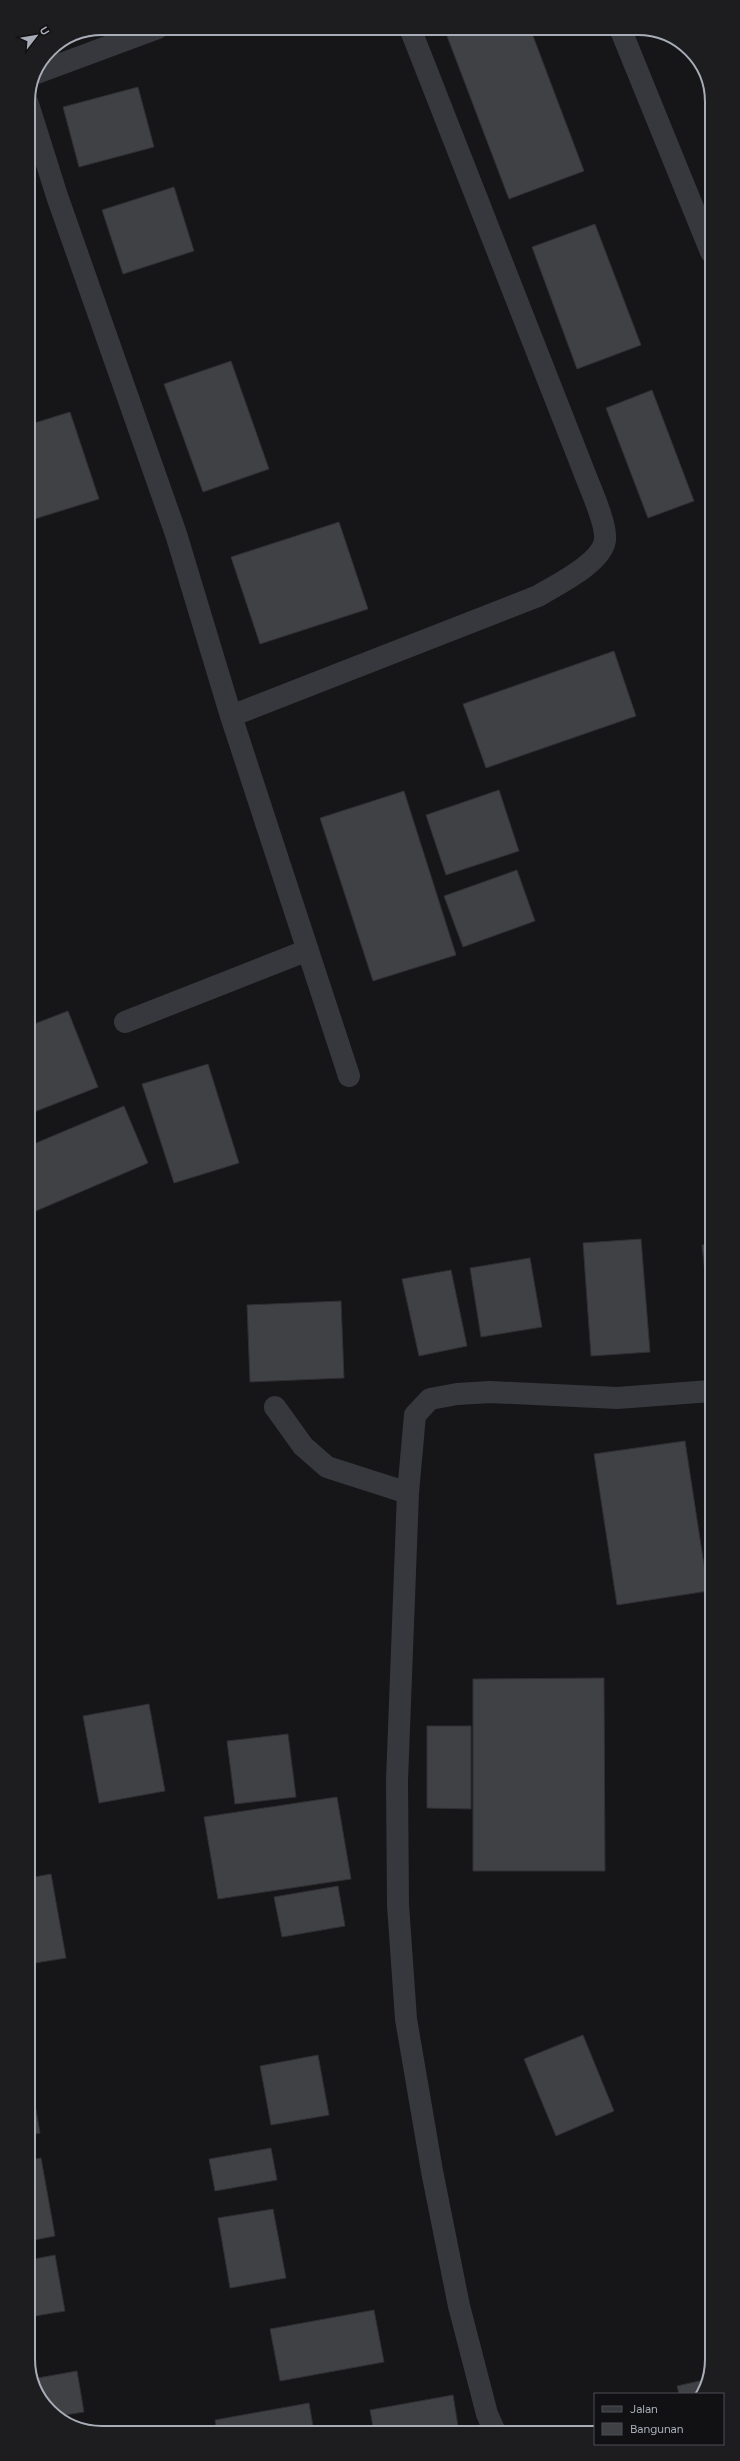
<svg xmlns="http://www.w3.org/2000/svg" width="740" height="2461" font-family="Figtree,sans-serif">
<rect width="100%" height="100%" fill="#161618"/>
<path fill="#404145" stroke="#303034" d="M444,28H530L584,171L509,199Z
M138,87L154,147L79,167L63,107Z
M174,187L194,251L123,274L102,210Z
M595,224L641,345L577,369L532,247Z
M231,361L269,469L203,492L164,384Z
M652,390L694,501L648,518L606,408Z
M70,412L99,499L28,521V425Z
M339,522L368,609L260,644L231,557Z
M614,651L636,716L486,768L463,704Z
M499,790L519,851L446,875L426,815Z
M404,791L456,955L373,981L320,818Z
M517,870L535,921L463,947L444,896Z
M68,1011L98,1087L29,1114V1026Z
M208,1064L239,1163L174,1183L142,1084Z
M124,1106L148,1163L29,1214V1146Z
M641,1239L650,1352L591,1356L583,1243Z
M711,1244V1329L702,1245Z
M530,1258L542,1327L481,1337L470,1268Z
M451,1270L467,1346L419,1356L402,1279Z
M341,1301L344,1378L250,1382L247,1305Z
M685,1441L708,1591L617,1605L594,1454Z
M604,1678L605,1871H473V1679Z
M149,1704L165,1791L99,1803L83,1716Z
M427,1726H471V1809L427,1808Z
M288,1734L296,1797L235,1804L227,1741Z
M337,1797L351,1879L218,1899L204,1817Z
M51,1874L66,1958L29,1964V1878Z
M338,1886L345,1926L282,1937L274,1897Z
M583,2035L614,2111L556,2136L524,2059Z
M318,2055L329,2115L271,2125L260,2066Z
M32,2087L40,2133L29,2135V2088Z
M271,2148L277,2180L215,2191L209,2159Z
M41,2158L55,2236L29,2241V2160Z
M273,2209L286,2278L230,2288L218,2218Z
M55,2255L65,2311L29,2317V2260Z
M374,2310L384,2362L280,2381L270,2329Z
M77,2371L84,2412L58,2416L53,2415L32,2379Z
M704,2380L699,2394H679L677,2386Z
M453,2395L459,2432H374L370,2410Z
M309,2403L314,2432L217,2433L215,2420Z"/>
<g fill="none" stroke-linecap="round" stroke-linejoin="round">
<path stroke="#37383d" stroke-width="22" d="M620,28L711,252
M34,74L158,28
M28,104L57,196L176,534L231,716L349,1076
M231,716L538,596C556,585 602,563 605,540C607,523 589,486 583,469L410,28
M125,1022L308,950
M275,1407L303,1446L327,1467L408,1493
M495,2432L487,2414L459,2306L432,2171L406,2019L398,1905L397,1781L408,1493L415,1415L430,1399L457,1394L490,1392L617,1398L711,1391"/>
</g>
<path d="M0 0H740V2461H0ZM102 35H638A67 67 0 0 1 705 102V2359A67 67 0 0 1 638 2426H102A67 67 0 0 1 35 2359V102A67 67 0 0 1 102 35Z" fill="#1d1d20" fill-rule="evenodd"/>
<path fill="none" stroke="#a8adb8" stroke-width="2" d="M102 35H638A67 67 0 0 1 705 102V2359A67 67 0 0 1 638 2426H102A67 67 0 0 1 35 2359V102A67 67 0 0 1 102 35Z"/>
<rect x="594" y="2393" width="130" height="52" fill="#111113" stroke="#4d4f55"/>
<rect x="602" y="2406" width="20" height="6" fill="#37383d" stroke="#4d4f55"/>
<text x="630" y="2413" font-size="12" fill="#a8adb8">Jalan</text>
<rect x="602" y="2423" width="20" height="12" fill="#404145" stroke="#4d4f55"/>
<text x="630" y="2433" font-size="12" fill="#a8adb8">Bangunan</text>
<g transform="translate(36 36) rotate(59)" stroke="#111113" stroke-width="3" paint-order="stroke">
<path d="M0-3L7 15L0 10L-7 15Z" fill="#a8adb8"/>
<text y="-6" font-size="11" font-weight="bold" text-anchor="middle" fill="#a8adb8">U</text>
</g>
</svg>
